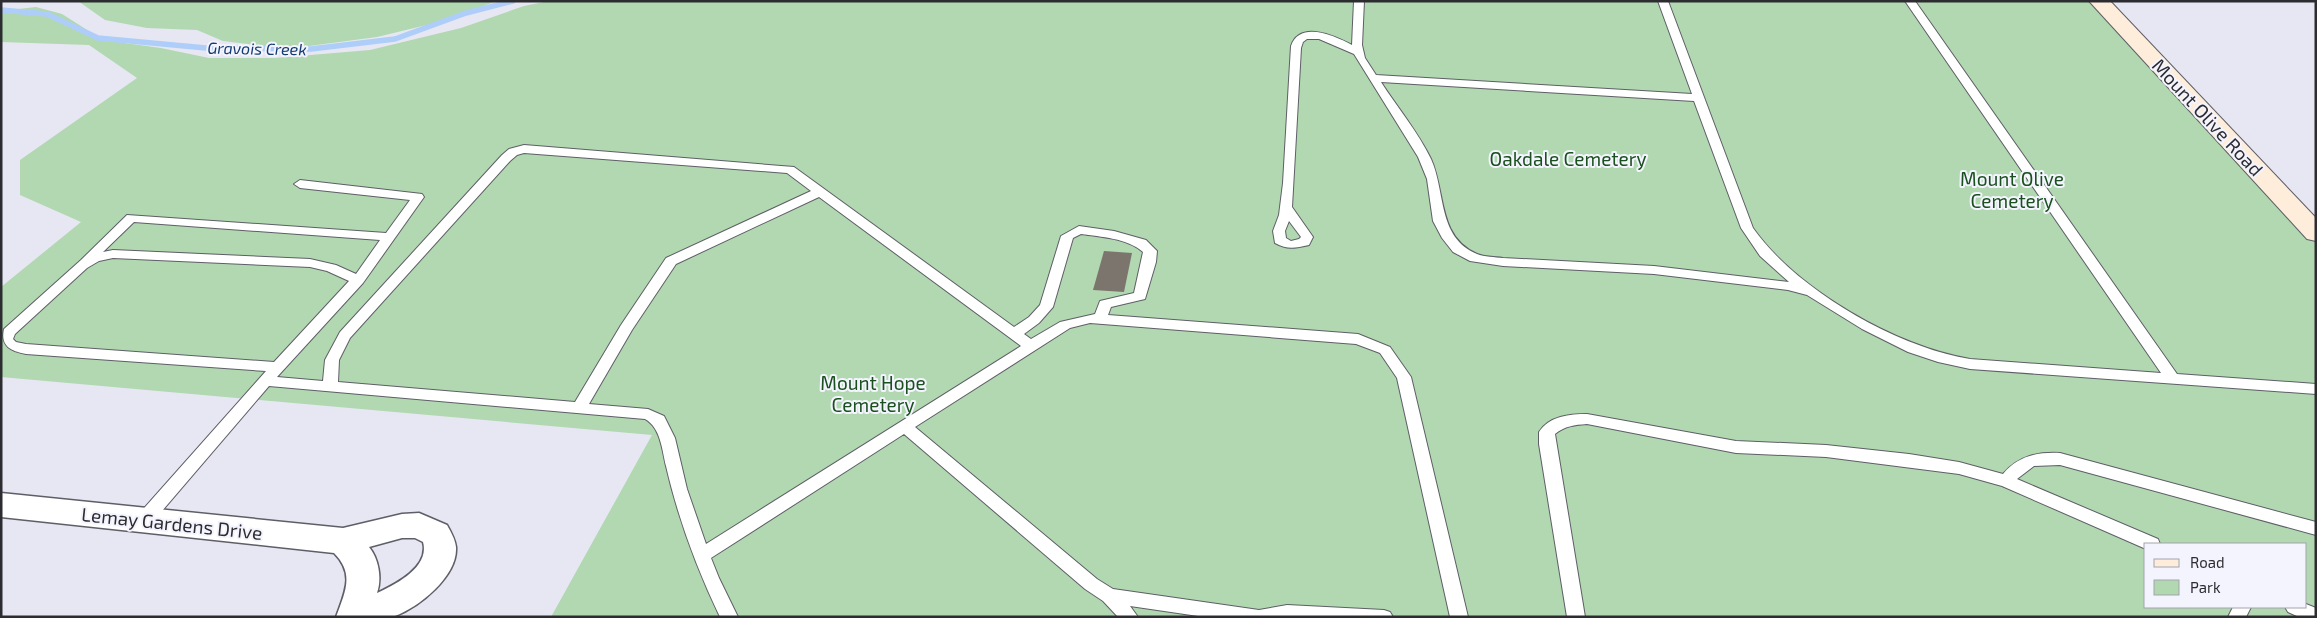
<svg xmlns="http://www.w3.org/2000/svg" width="2317" height="618" font-family="'Exo 2',sans-serif">
<rect width="100%" height="100%" fill="#e6e7f2"/>
<path fill="#b1d8b0" fill-rule="evenodd" d="M78,1H497L439,22L377,37L309,46H264L223,41L197,30L147,28L105,20Z
M549,1H2094L2316,241V617H551L652,435L1,377V287L81,222L20,195V160L137,78L89,45L1,42V11L36,7L62,14L103,40L161,48L209,58H275L370,50L461,28L524,6ZM2146,544H2306V607H2146Z"/>
<g fill="none" stroke-linecap="round" stroke-linejoin="round">
<path stroke="#aecef9" stroke-width="5.5" d="M1,10L47,14L98,38L206,48L311,49L395,39L466,13L513,1"/>
</g>
<path fill="#7c756d" d="M1104,251L1132,253L1124,292L1093,290Z"/>
<g fill="none" stroke-linecap="round" stroke-linejoin="round">
<g stroke="#5e5e67" stroke-width="2">
<path id="lane" d="M1354,1H1364L1362,45L1365,58L1376,75L1692,94L1658,1H1668L1753,228C1796,289 1896,347 1970,359L2161,373L1905,1H1915L2177,374L2316,384V394L1970,369L1938,362L1908,352L1862,329L1807,295L1788,290L1654,274L1503,266L1470,261L1453,252L1442,238L1433,221L1427,179L1418,157L1354,54L1319,39H1307L1303,42L1301,48L1292,207L1313,237L1309,245C1295,248 1288,250 1275,243L1273,231L1279,215L1283,183L1291,46C1300,20 1335,36 1352,45ZM1381,82L1694,101L1741,228L1760,256L1789,282L1654,266L1503,258C1495,257 1484,257 1477,254C1437,237 1446,192 1431,159C1418,132 1397,107 1381,82ZM1289,221L1301,237L1299,239L1291,241L1286,238L1285,231Z
M524,145L794,167L1014,327L1029,317L1040,305L1061,236L1079,226L1114,231L1146,240L1157,251L1156,262L1145,299L1111,307L1108,315L1358,334L1390,347L1411,377L1468,617H1450L1397,378L1380,353L1356,344L1090,323L1070,328L915,427L1097,579L1113,589L1259,610L1287,605L1384,610L1390,612L1393,617H1205L1130,606L1138,617H1118L1103,601L1085,589L904,434L711,558L719,578L738,617H720C697,569 678,518 666,466C662,450 661,428 645,419L269,386L150,525L144,526L138,525L136,520L138,515L266,371L26,354C12,351 0,347 4,329L81,260L127,215L386,233L410,200L300,188L294,184L300,180L422,194L424,197L363,283L277,377L323,381L325,360L340,332L502,155L509,149ZM524,153L787,173L811,191L666,258L621,325L575,402L338,382L339,360L350,338L510,161L517,155ZM819,197L1021,346L706,544L687,489L675,438L664,416L648,409L589,404L632,330L676,264ZM134,222L380,240L356,274L336,265L310,259L113,250L103,252ZM1081,234C1101,237 1127,238 1143,252L1134,293L1100,301L1095,314L1060,322L1031,339L1024,334L1039,323L1053,307L1073,238ZM113,258L310,267L327,271L349,281L274,362L26,344L16,342L13,339L15,334L87,268L99,261Z
M1587,414L1736,441L1826,445L1909,454L1959,462L2003,474C2018,456 2037,452 2060,453L2316,522V535L2060,465L2034,466L2017,479L2158,539L2160,544H2146V549L2002,486L1959,474L1826,457L1736,453L1587,424C1574,425 1565,426 1555,434L1585,617H1567L1539,444V432C1549,416 1570,414 1587,414Z
M2306,604L2316,608V617H2299L2288,612L2285,607H2306Z
M2233,607H2251L2246,617H2228Z"/>
</g>
<g stroke="#5e5e67" stroke-width="3">
<path id="street" d="M1,493L343,528L402,514L419,513L447,525C451,532 455,539 456,547C458,576 419,607 395,616C384,618 350,617 336,617C345,592 355,574 334,553L1,517ZM402,538H415L423,542C430,567 396,584 377,593C382,579 379,559 369,547Z"/>
</g>
<g stroke="#5e5e67" stroke-width="2">
<path id="secondary" d="M2089,1H2110L2316,218V241L2307,239Z"/>
</g>
<use href="#lane" fill="#fff" fill-rule="evenodd"/>
<use href="#street" fill="#fff" fill-rule="evenodd"/>
<use href="#secondary" fill="#fdedda" fill-rule="evenodd"/>
</g>
<g text-anchor="middle" dominant-baseline="central" stroke-width="4" stroke-linejoin="round" paint-order="stroke">
<g font-size="16" font-style="italic" fill="#133b6f" stroke="#f4f4ff">
<text transform="translate(257 48) rotate(1)">Gravois Creek</text>
</g>
<g font-size="19" fill="#2d2d31" stroke="#f4f4ff">
<text transform="translate(2208 117) rotate(47)">Mount Olive Road</text>
<text transform="translate(172 523) rotate(6)">Lemay Gardens Drive</text>
</g>
<g font-size="19" fill="#1a501d" stroke="#f4f4ff">
<text x="1568" y="158">Oakdale Cemetery</text>
<text x="2012" y="178">Mount Olive<tspan x="2012" dy="22">Cemetery</tspan></text>
<text x="873" y="382">Mount Hope<tspan x="873" dy="22">Cemetery</tspan></text>
</g>
</g>
<rect width="2317" height="618" fill="none" stroke="#2d2d31" stroke-width="5"/>
<rect x="2144" y="543" width="162" height="65" fill="#f4f4ff" stroke="#a4a4ad"/>
<rect x="2154" y="559" width="25" height="8" fill="#fdedda" stroke="#a4a4ad"/>
<text x="2190" y="568" font-size="15" fill="#2d2d31">Road</text>
<rect x="2154" y="580" width="25" height="15" fill="#b1d8b0" stroke="#a4a4ad"/>
<text x="2190" y="593" font-size="15" fill="#2d2d31">Park</text>
</svg>
